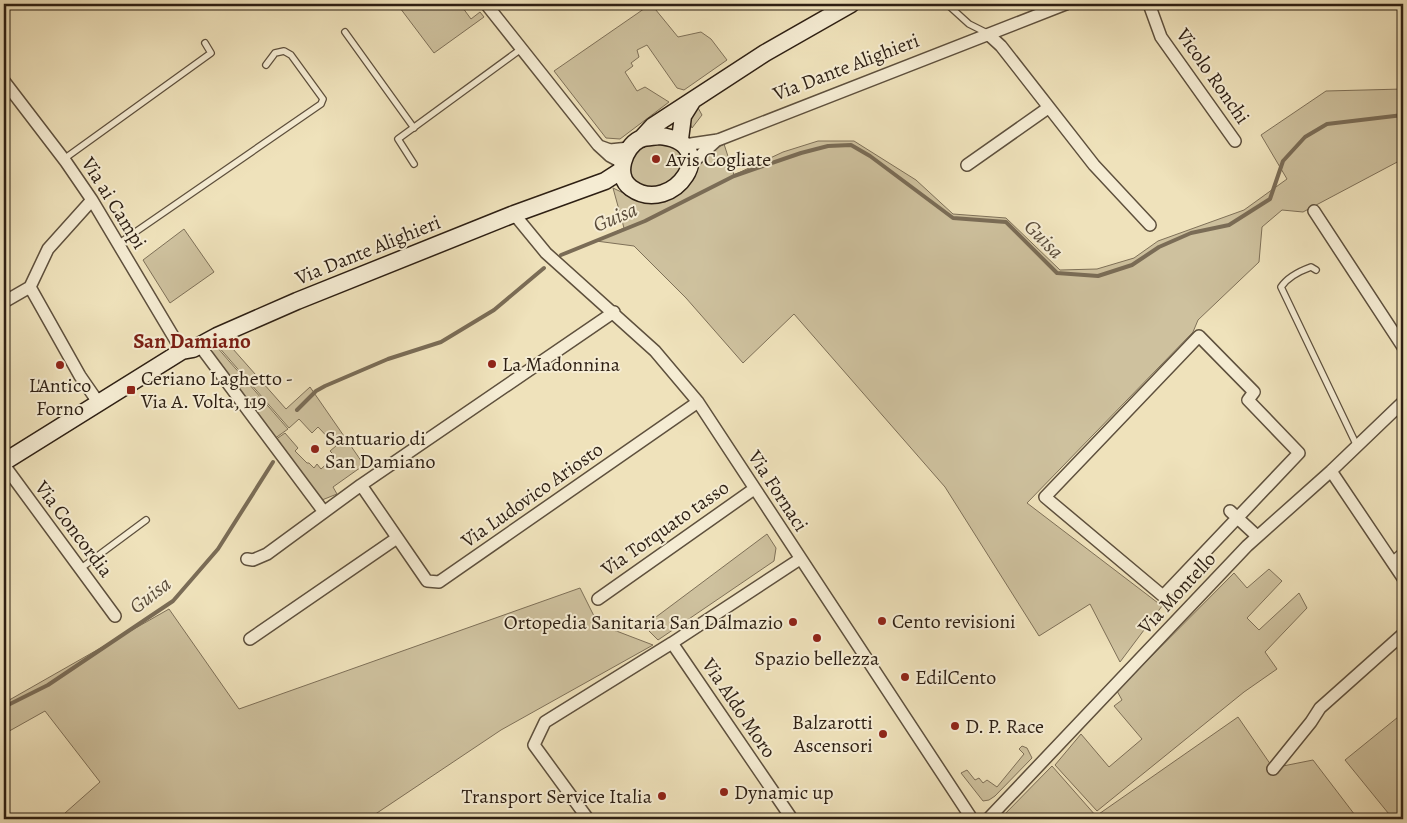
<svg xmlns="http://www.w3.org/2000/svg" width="1407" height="823" font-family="Alegreya,serif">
<rect width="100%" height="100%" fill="#efe2bb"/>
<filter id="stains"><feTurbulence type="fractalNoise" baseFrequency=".004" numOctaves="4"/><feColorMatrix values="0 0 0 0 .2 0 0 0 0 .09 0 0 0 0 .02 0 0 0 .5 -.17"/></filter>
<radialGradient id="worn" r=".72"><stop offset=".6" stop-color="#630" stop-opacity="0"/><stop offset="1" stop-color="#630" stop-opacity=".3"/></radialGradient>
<path fill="#cec19e" stroke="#7e7058" d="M397,4H460L471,19L480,12L484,17L434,53Z
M651,4L678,37L701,32L711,39L727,60L684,90L677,88L647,45L637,50L639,57L631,63L633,66L625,72L637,91L645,87L669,102L620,139L606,138L554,71Z
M1403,89V154L1401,160L1303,212L1282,210L1262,227L1259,262L1198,320L1193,332L1027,503L1162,606L1120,662L1090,604L1039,636L945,487L794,314L743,363L686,298L634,246L596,241L624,228L613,188L644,203L662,201L679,194L692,181L700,162L710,152L724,144L734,175L783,152L818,141H854L916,180L953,214L1006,218L1060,270L1097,269L1134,258L1158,241L1244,210L1287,179L1261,135L1326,91Z
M697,106L702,115L692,128L690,123L692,111Z
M669,142L683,157L678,176L656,190L632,182L628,164C642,144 647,145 669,142Z
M184,229L214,272L170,303L143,260Z
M225,340L286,409L310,387L364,465L333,487L337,494L322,500L275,440L285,433L298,448L295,451L307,463H309L314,468L317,464L321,469L335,456L330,451L336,446L318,427L312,433L299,419L289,428L217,345Z
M216,346L288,429L274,439L209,351Z
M767,534L776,548L774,561L658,640L644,626Z
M1269,569L1282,581L1247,618L1259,630L1299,593L1307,608L1265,652L1277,669L1244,692L1097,811L1055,765L1081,734L1109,767L1142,739L1114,706L1122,700L1117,691L1234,573L1247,588Z
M580,588L598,624L653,645L501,730L368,819H71L65,813L100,782L45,711L4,734V703L169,609L239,709Z
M1403,713V819H1393L1345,760Z
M1238,717L1273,768L1313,760L1358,819H1000L1052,766L1096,816Z
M1022,746L1027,748L1032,758L995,796L989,800L983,801L961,773L967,770L975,780L979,778L983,783L987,780L997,787L1024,754L1019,749Z"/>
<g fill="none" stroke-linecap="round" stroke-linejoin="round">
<path stroke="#7a6c56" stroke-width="4" d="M561,255L645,221L734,176L801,153L828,146L851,145L870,156L953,218L1006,222L1057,273L1098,276L1132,265L1159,247L1191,233L1229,225L1270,199L1283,161L1305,137L1327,124L1403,115
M297,410L316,391L325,386L388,359L441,342L494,310L544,268
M4,707L48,685L173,601L218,549L273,462"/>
<g stroke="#5e503d" stroke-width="8">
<path id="lane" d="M947,4L969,24L987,33
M345,32L414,128
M64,159L211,53L205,43
M414,164L398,139L521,49
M118,244L321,104L323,99L291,55L284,51L275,53L266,65
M1316,270L1311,267C1300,271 1287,278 1281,287L1357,446
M1391,561L1403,550
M80,569L146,520"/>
</g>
<g stroke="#5e503d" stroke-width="14">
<path id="street" d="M486,4L598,145L610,156L623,163
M1149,4L1161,37L1235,141
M989,35L1001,46L1094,165L1150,225
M4,81L66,162L92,200L182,351
M684,145L718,140L1066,4
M599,146L610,150L629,148
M691,164L717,140
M967,165L1048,108
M1314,211L1403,347
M514,214L546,253L655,351L698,402L972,819
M30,287L80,376L98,402
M4,302L30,287L48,249L92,200
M1199,336L1254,392L1248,400L1299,453L1163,596L1045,497Z
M200,346L324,512
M4,465L115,616
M1331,471L1403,578
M361,485L427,581L439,582L698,402
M1230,511L1257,536
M247,559L253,560L267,554L361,485L614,312
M598,599L754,489
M250,639L397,538
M672,643L792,819
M1273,769L1311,722L1320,708L1403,634
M588,819L534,745L545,722L672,643L800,559
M988,819L1247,546L1331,471L1403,402"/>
</g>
<g stroke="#2d1f13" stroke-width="19">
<path id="secondary" d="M659,136C725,142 673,218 631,188C614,176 624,147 640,139C646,137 653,137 659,136Z
M641,139L653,126L765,53L851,4
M680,139L683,116L693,100
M4,462L182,351L193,349L217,336L297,301L514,214L605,181L622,170"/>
</g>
<use href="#lane" stroke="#f5ecd3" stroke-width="5.5"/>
<use href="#street" stroke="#f5ecd3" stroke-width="11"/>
<use href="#secondary" stroke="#f5ecd3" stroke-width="16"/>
</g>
<g fill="#8f2418" stroke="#f5ecd3" stroke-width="2">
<circle cx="656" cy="159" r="5"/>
<circle cx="492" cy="364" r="5"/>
<circle cx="60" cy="365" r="5"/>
<rect x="126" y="385" width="10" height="10" rx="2.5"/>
<circle cx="315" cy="449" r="5"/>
<circle cx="882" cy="621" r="5"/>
<circle cx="793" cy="622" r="5"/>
<circle cx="817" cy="638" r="5"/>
<circle cx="905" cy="677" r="5"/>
<circle cx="955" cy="726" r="5"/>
<circle cx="883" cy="734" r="5"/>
<circle cx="724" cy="792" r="5"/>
<circle cx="662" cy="796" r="5"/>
</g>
<g text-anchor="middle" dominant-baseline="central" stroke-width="4" stroke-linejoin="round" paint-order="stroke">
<g font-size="20" fill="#2d1f13" stroke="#f5ecd3">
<text transform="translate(846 67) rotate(-21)">Via Dante Alighieri</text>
<text transform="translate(1213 76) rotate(55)">Vicolo Ronchi</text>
<text transform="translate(114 203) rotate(58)">Via ai Campi</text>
<text transform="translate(368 250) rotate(-22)">Via Dante Alighieri</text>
<text transform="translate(778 491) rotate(57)">Via Fornaci</text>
<text transform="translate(532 495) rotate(-35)">Via Ludovico Ariosto</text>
<text transform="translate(665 528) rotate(-35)">Via Torquato tasso</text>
<text transform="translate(74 529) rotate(53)">Via Concordia</text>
<text transform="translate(1177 593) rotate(-47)">Via Montello</text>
<text transform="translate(739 708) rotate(56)">Via Aldo Moro</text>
</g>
<g font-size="20" fill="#2d1f13" stroke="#f5ecd3" text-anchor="start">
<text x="666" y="159">Avis Cogliate</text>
<text x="502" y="364">La Madonnina</text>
<text x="141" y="378">Ceriano Laghetto -<tspan x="141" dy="23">Via A. Volta, 119</tspan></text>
<text x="60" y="385" text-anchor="middle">L'Antico<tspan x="60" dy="23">Forno</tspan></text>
<text x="325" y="438">Santuario di<tspan x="325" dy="23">San Damiano</tspan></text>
<text x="892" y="621">Cento revisioni</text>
<text x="783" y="622" text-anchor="end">Ortopedia Sanitaria San Dalmazio</text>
<text x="817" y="658" text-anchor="middle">Spazio bellezza</text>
<text x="915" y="677">EdilCento</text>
<text x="873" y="722" text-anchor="end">Balzarotti<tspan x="873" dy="23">Ascensori</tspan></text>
<text x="965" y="726">D. P. Race</text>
<text x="734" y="792">Dynamic up</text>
<text x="652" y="796" text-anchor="end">Transport Service Italia</text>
</g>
<g font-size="21" font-style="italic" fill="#5a4c3a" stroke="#f5ecd3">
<text transform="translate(615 217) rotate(-23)">Guisa</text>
<text transform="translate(1044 239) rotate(45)">Guisa</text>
<text transform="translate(150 595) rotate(-38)">Guisa</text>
</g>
<g font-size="21" font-weight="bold" fill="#7a1f14" stroke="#f5ecd3">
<text x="192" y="341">San Damiano</text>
</g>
</g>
<rect width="1407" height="823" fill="none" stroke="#efe2bb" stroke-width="20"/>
<rect x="5" y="5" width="1397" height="813" fill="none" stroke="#2d1f13" stroke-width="2.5"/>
<rect x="10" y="10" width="1387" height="803" fill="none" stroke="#2d1f13"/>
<rect width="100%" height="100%" filter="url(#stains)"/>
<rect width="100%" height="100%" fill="url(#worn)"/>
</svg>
